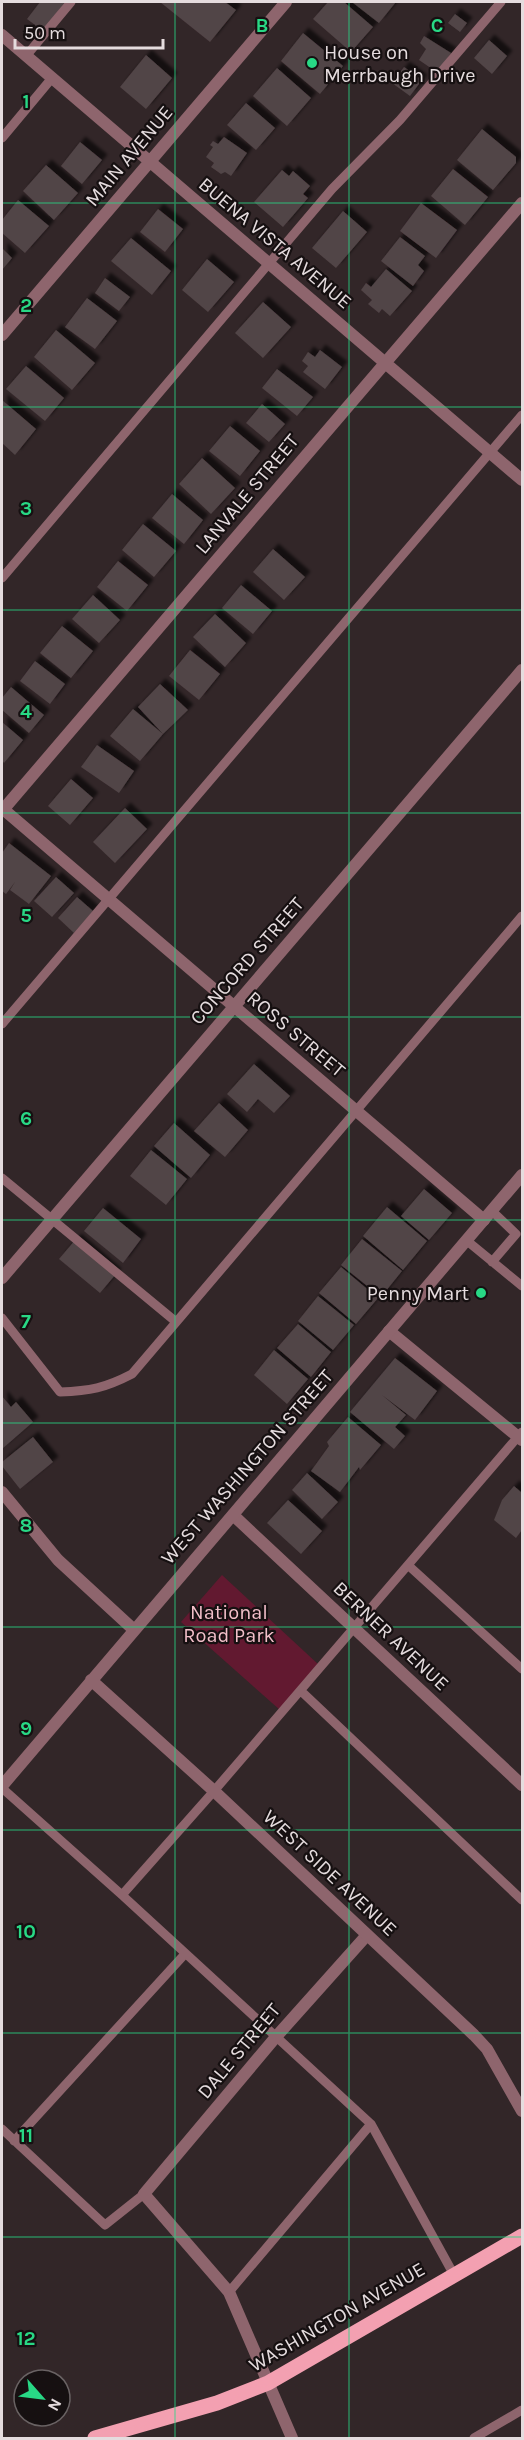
<svg xmlns="http://www.w3.org/2000/svg" width="524" height="2440" font-family="Karla,sans-serif">
<defs>
<filter id="shadow"><feDropShadow dx="5.5" dy="-5.5" stdDeviation="1.5" flood-color="#0009"/></filter>
</defs>
<rect width="100%" height="100%" fill="#322628"/>
<path fill="#621930" d="M222,1575L319,1665L280,1710L181,1622Z"/>
<path fill="#514446" filter="url(#shadow)" d="M40,2H65L43,31L27,19Z
M160,2H225L236,10L210,42Z
M328,2H344L373,27L351,52L313,19Z
M352,2H396L379,23Z
M455,14L467,23L460,32L448,23Z
M303,33L343,66L320,94L281,61Z
M424,36L451,53L438,73L419,60L426,49L420,43Z
M489,40L507,56L492,74L474,58Z
M146,55L172,78L146,109L120,87Z
M404,67L422,80L410,96L392,83Z
M277,68L311,98L287,126L253,96Z
M246,103L275,128L256,150L227,125Z
M482,129L516,157V163L493,190L457,160Z
M224,137L247,153L231,176L225,172L221,174L211,167L214,163L206,157L213,147L210,145L213,141L218,144Z
M80,142L102,160L82,184L61,166Z
M46,165L78,193L54,220L23,191Z
M453,169L488,197L465,225L431,196Z
M282,170L289,176L293,171L310,186L303,194L308,198L283,227L254,202Z
M18,200L49,226L25,253L2,233V220Z
M421,203L457,230L436,258L400,231Z
M158,209L183,229L165,252L140,232Z
M343,211L367,232L336,268L312,248Z
M400,237L425,256L418,265L424,271L413,286L381,261Z
M131,238L171,271L152,295L111,261Z
M2,248L12,258L2,270Z
M207,259L234,282L208,312L182,290Z
M386,269L412,291L390,316L382,309L379,313L368,304L372,300L361,290L366,283L371,287Z
M105,278L130,297L119,311L95,293Z
M87,298L117,321L95,349L65,327Z
M263,302L291,327L263,358L235,333Z
M56,330L95,363L72,390L34,357Z
M320,350L342,367L325,389L303,372L308,366L302,361L308,352L315,357Z
M26,366L64,398L45,421L6,389Z
M277,369L313,397L297,416L262,388Z
M2,400L36,429L15,455L2,443Z
M262,404L285,424L269,442L246,423Z
M230,426L260,451L240,476L209,451Z
M202,458L235,488L211,514L179,484Z
M172,494L203,520L184,544L152,518Z
M143,524L176,551L154,577L122,550Z
M273,549L305,577L284,600L253,572Z
M118,561L148,585L127,611L97,587Z
M241,585L272,611L253,634L222,608Z
M93,595L120,620L99,643L72,619Z
M215,614L246,643L225,667L193,637Z
M62,626L93,651L71,678L40,653Z
M190,650L220,674L199,700L169,676Z
M35,661L65,684L50,704L20,681Z
M160,684L188,710L163,734L140,761L110,736L133,709L163,734L138,707Z
M11,687L44,715L29,733L2,710V698Z
M2,722L23,740L4,763L2,760Z
M97,745L134,771L119,793L81,767Z
M71,779L93,798L70,825L48,806Z
M125,808L147,829L115,863L93,842Z
M9,843L51,876L29,904L10,890L15,882L6,894L2,891V853Z
M56,877L74,893L52,917L34,901Z
M77,897L93,911L74,933L58,918Z
M254,1064L290,1096L274,1113L258,1099L247,1112L227,1094Z
M219,1103L248,1130L225,1157L194,1131Z
M174,1123L210,1155L191,1178L154,1146Z
M151,1150L187,1179L166,1205L130,1176Z
M424,1189L452,1213L429,1240L401,1216Z
M387,1207L427,1241L403,1270L363,1236Z
M103,1208L141,1239L123,1263L84,1231Z
M76,1239L116,1274L100,1293L59,1259Z
M362,1239L402,1271L381,1297L341,1265Z
M341,1267L378,1298L356,1324L319,1293Z
M318,1296L354,1325L333,1350L298,1321Z
M298,1324L331,1352L311,1377L277,1348Z
M274,1350L308,1379L287,1404L254,1375Z
M395,1358L437,1391L415,1420L382,1395L406,1415L395,1427L405,1436L394,1449L350,1412Z
M2,1396L11,1407L16,1402L33,1422L2,1449Z
M348,1417L381,1445L360,1470L359,1467L340,1492L311,1471L329,1446L327,1442Z
M33,1437L53,1462L20,1489L2,1466V1462Z
M307,1473L338,1502L322,1519L292,1490Z
M514,1486L522,1493V1530L516,1538L494,1520L502,1500Z
M288,1500L322,1531L301,1554L267,1523Z"/>
<g fill="none" stroke-linecap="round" stroke-linejoin="round">
<path stroke="#8e656d" stroke-width="9" d="M26,56L71,2
M2,138L52,78
M2,578L332,189L400,120L501,2
M2,1024L522,415
M2,1178L175,1321
M492,1211L516,1234L492,1262
M466,1240L522,1286
M2,1318L60,1392C90,1391 105,1388 132,1374L522,916
M409,1566L522,1669
M301,1691L522,1900
M2,1788L122,1895L371,2124L454,2275
M122,1895L214,1791L522,1432
M2,2129L105,2225L144,2194
M14,2141L184,1955
M229,2292L371,2124
M474,2438L522,2410"/>
<path stroke="#8e656d" stroke-width="12" d="M2,35L522,480
M2,335L286,2
M2,808L484,1220
M2,811L522,203
M2,1278L522,670
M389,1331L522,1440
M2,1492L58,1560L133,1629
M233,1515L522,1785
M292,2438L229,2292L144,2194L275,2038L367,1935"/>
<path stroke="#8e656d" stroke-width="12" d="M91,1680L214,1791L474,2035L487,2049L522,2111
M2,1786L522,1175"/>
<path stroke="#f3a0b1" stroke-width="15" d="M95,2438L217,2403L268,2383L522,2236"/>
</g>
<path fill="none" stroke="#28d885" stroke-width="1.5" stroke-opacity="0.55" d="M175,2V2438M349,2V2438M2,203H522M2,407H522M2,610H522M2,813H522M2,1017H522M2,1220H522M2,1423H522M2,1627H522M2,1830H522M2,2033H522M2,2237H522"/>
<g fill="#28d885" stroke="#161011" stroke-width="2">
<circle cx="312" cy="63" r="6"/>
<circle cx="481" cy="1293" r="6"/>
</g>
<g text-anchor="middle" dominant-baseline="central" stroke-width="4.5" stroke-linejoin="round" paint-order="stroke">
<g font-size="20" fill="#e5dcde" stroke="#161011" text-anchor="start">
<text x="324" y="52">House on<tspan x="324" dy="23">Merrbaugh Drive</tspan></text>
<text x="469" y="1293" text-anchor="end">Penny Mart</text>
</g>
<g font-size="20" fill="#e5dcde" stroke="#161011">
<text transform="translate(129 156) rotate(-50)">MAIN AVENUE</text>
<text transform="translate(275 243) rotate(40)">BUENA VISTA AVENUE</text>
<text transform="translate(247 494) rotate(-50)">LANVALE STREET</text>
<text transform="translate(247 961) rotate(-49)">CONCORD STREET</text>
<text transform="translate(296 1034) rotate(40)">ROSS STREET</text>
<text transform="translate(247 1467) rotate(-49)">WEST WASHINGTON STREET</text>
<text transform="translate(391 1636) rotate(43)">BERNER AVENUE</text>
<text transform="translate(330 1873) rotate(43)">WEST SIDE AVENUE</text>
<text transform="translate(239 2051) rotate(-50)">DALE STREET</text>
<text transform="translate(337 2317) rotate(-30)">WASHINGTON AVENUE</text>
</g>
<g font-size="20" fill="#f2bfc9" stroke="#161011">
<text x="229" y="1612">National<tspan x="229" dy="23">Road Park</tspan></text>
</g>
</g>
<g font-size="20" text-anchor="middle" font-weight="bold" fill="#28d885" stroke="#161011" stroke-width="4.5" stroke-linejoin="round" paint-order="stroke">
<text x="262" y="32">B</text>
<text x="437" y="32">C</text>
<text x="26" y="108">1</text>
<text x="26" y="312">2</text>
<text x="26" y="515">3</text>
<text x="26" y="718">4</text>
<text x="26" y="922">5</text>
<text x="26" y="1125">6</text>
<text x="26" y="1328">7</text>
<text x="26" y="1532">8</text>
<text x="26" y="1735">9</text>
<text x="26" y="1938">10</text>
<text x="26" y="2142">11</text>
<text x="26" y="2345">12</text>
</g>
<rect width="524" height="2440" fill="none" stroke="#e5dcde" stroke-width="6"/>
<g transform="translate(42 2398) rotate(118)"><circle r="28" fill="#161011" stroke="#696263" stroke-width="1.5"/>
<path d="M0-4.5L10 22L0 15L-10 22Z" fill="#28d885"/>
<text y="-9" font-size="16" font-weight="bold" text-anchor="middle" fill="#e5dcde">N</text>
</g>
<path d="M15 39v9h148v-9" fill="none" stroke="#e5dcde" stroke-width="3"/>
<text x="24" y="39" font-size="18" fill="#e5dcde" stroke="#161011" stroke-width="4.5" paint-order="stroke">50 m</text>
</svg>
